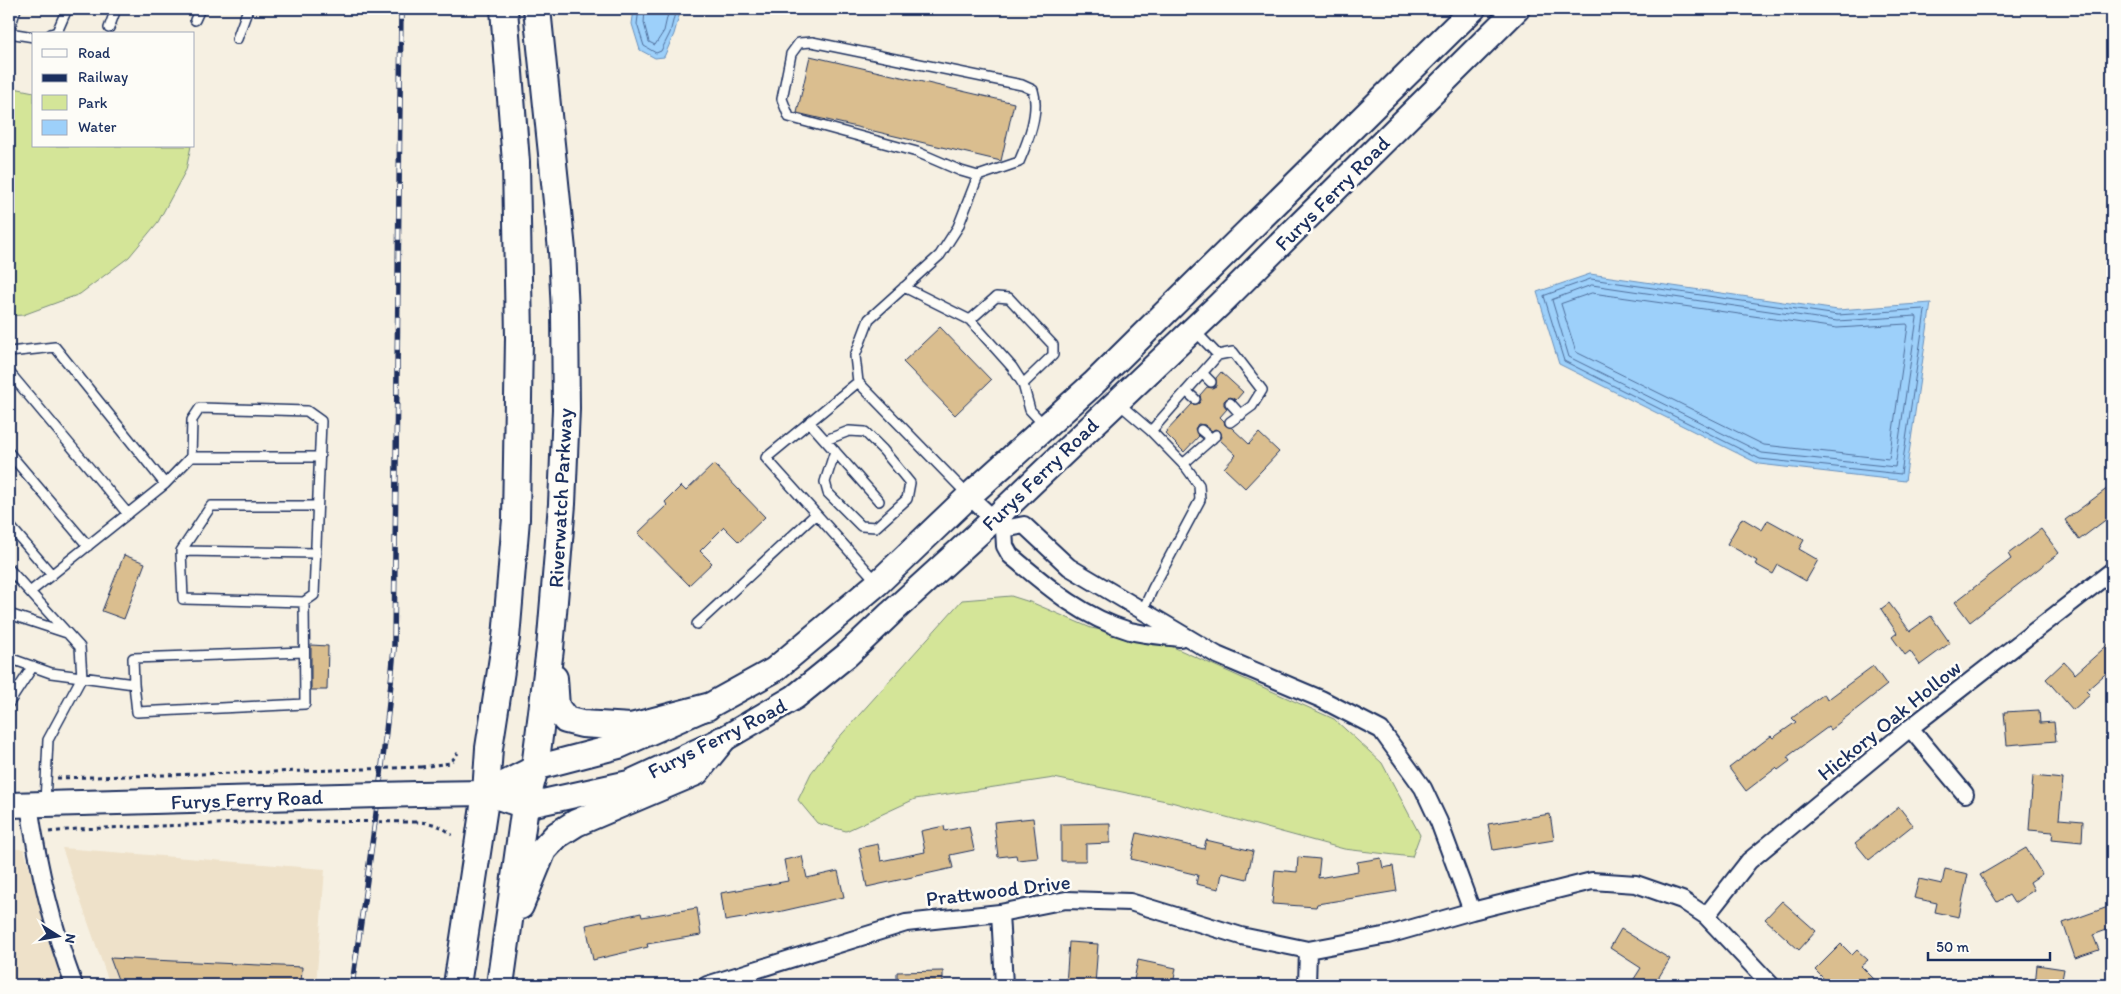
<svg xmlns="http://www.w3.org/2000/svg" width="2121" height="994" font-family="Itim,sans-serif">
<rect width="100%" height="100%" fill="#f6f0e2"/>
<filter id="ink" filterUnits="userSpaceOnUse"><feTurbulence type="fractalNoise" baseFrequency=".02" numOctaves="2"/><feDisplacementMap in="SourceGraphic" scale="10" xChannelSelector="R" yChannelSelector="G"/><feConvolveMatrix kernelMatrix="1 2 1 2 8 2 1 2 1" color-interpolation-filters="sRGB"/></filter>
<g filter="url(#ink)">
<path fill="#eee1c9" d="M62,848L325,869L316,985H110Z
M9,849H24L64,985H9Z"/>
<path fill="#d4e598" stroke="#788a7b" d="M9,87L34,92V146H191L186,170L158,222L129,257L80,294L23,315L9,316Z
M1011,596L1033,603L1091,628L1162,642L1334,719L1382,763L1420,835L1412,857L1344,849L1171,802L1054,778L915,799L846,831L817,823L798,800L811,773L834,743L962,600Z"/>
<path fill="#9dd0fa" stroke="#6990bc" d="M634,9H681L674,34L664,57L655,58L640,50L632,24Z
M1590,274L1838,310L1931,303L1905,481L1759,464L1559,364L1537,292Z"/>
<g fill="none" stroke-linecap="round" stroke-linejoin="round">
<path stroke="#4f6f9c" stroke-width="1" d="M639,9L637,24L644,46L656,53L661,51L670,33L676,9
M645,9L644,23L649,42L655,45L664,31L669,9
M1591,279L1838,315L1923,309L1925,311L1901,474L1760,459L1564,361L1544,296Z
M1592,285L1837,321L1916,316L1917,318L1895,467L1762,453L1569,357L1552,300Z
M1592,293L1837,328L1907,324L1908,326L1889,459L1764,445L1576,352L1561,304Z"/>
</g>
<path fill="#dabe8f" stroke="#1b2f5e" d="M810,56L1014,103L1001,161L797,113Z
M940,327L991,380L955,415L903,362Z
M1221,372L1243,392L1236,400L1229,397L1224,401V405L1227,409L1220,417L1224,421L1225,425L1232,428L1249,444L1259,433L1279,452L1245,488L1224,468L1236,455L1220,440L1222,437L1220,431L1215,429L1212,431L1205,425L1198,424L1195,429L1199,436L1184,452L1165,433L1192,404L1199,403L1201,400L1200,395L1207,387L1212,388L1216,386V378Z
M714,464L765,517L739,542L724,527L700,551L712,563L689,585L638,533L667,505L665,502L681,486L686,491Z
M2112,485V515L2079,540L2065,520Z
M1742,518L1762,530L1768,520L1804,540L1799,549L1818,560L1806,581L1778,565L1773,574L1755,564L1757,561L1727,544Z
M2041,529L2059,553L1970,622L1955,602L2011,559L2008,554Z
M124,555L145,563L124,619L102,611Z
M1889,603L1910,631L1931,616L1950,643L1920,665L1910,651L1905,655L1892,637L1897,633L1881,609Z
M2112,641V668L2086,691L2090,695L2073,710L2046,679L2064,662L2075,674Z
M311,645L328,646L327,690H311Z
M1873,666L1887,685L1830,730L1828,727L1787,757L1790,761L1778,770L1776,768L1746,791L1729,768L1771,736L1773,738L1796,722L1792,718L1824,694L1827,700Z
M2039,710L2040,723L2054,722L2056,741L2007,745L2004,712Z
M2033,776L2063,779L2059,819L2083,821L2082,842L2052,839L2053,832L2029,830Z
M1899,807L1913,825L1869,860L1855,843Z
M1550,814L1554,840L1493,850L1488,824Z
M1033,818L1038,858L1017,860L1016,855L998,857L994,822Z
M1110,823V843L1086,844V861H1061V824Z
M944,826L945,831L969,826L974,850L950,855L953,868L867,887L859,848L878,844L881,861L925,852L921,831Z
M1137,833L1204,849L1206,840L1253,851L1247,879L1222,873L1219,889L1196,884L1198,875L1131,859Z
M2026,848L2042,874L2030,882L2034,890L2014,903L2009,895L1997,902L1980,875Z
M802,856L807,878L838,871L844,897L778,912L725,921L721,893L788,881L784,860Z
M1298,857L1320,859L1318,878L1358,871L1357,862L1381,858L1383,868L1393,866L1397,891L1317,904L1316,907L1272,904L1275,870L1297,872Z
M1945,869L1968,874L1959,917L1935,912L1937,903L1914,898L1919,879L1942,884Z
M1782,901L1816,931L1799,950L1765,919Z
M2108,907L2112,920V928L2093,935L2099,950L2075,958L2063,923Z
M697,908L701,935L647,944L648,947L593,960L586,925L641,913L642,917Z
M1621,929L1670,959L1654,985H1630L1641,968L1610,948Z
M1069,942L1098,944L1095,985H1066Z
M1841,944L1852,955L1857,950L1868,960L1861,966L1880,985H1849L1842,978L1834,985H1830L1815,970Z
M110,958L302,967L301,985H120Z
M1138,960L1176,968L1173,985H1133Z
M2037,965L2064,969L2061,985H2035Z
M943,971V985H897V972Z"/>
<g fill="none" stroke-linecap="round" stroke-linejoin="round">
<g stroke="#1b2f5e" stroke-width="12">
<path id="lane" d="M195,20L200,9
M109,28L116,9
M9,31L16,9
M9,33L34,37
M51,34L57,32L67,9
M237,39L248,9
M904,287L970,320L996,297L1009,298L1053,345V355L1023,384L1030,410L1045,426
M970,320L1012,367L1023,384
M1194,330L1218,355
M9,352L55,347L165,484L191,457L192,420L200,408L307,411L321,421L314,595L304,602L305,704L137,712L134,684L51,673L9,658
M9,372L128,514
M1202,373L1211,382
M858,382L766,458L878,583
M1186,391L1195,399
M1117,402L1151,431
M1230,403L1241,415
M809,422L879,501
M1201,430L1212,439
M826,440L849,431L865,432L883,450L910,483L907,499L876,527L861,526L828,493L825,482L835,451
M9,453L88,546
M191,457H319
M1183,464L1216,435
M969,496L858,382L855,356L869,319L940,255L958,227L978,176L961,171L917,152L789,117L782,99L791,54L799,43L812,42L1022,85L1033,90C1040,112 1028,141 1019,162L978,176
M9,525L52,575
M181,551L315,553
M9,569L80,647L82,677L48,740L45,803
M30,592L165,484
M304,602L183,599L181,551L211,506H317
M1142,612L1153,588L1200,500L1199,485L1186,467L1151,431L1218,355L1233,352L1262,390L1252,406L1230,422
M9,614L67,633
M697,624L816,514
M134,684L133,658L304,652
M9,703L33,666"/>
</g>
<g stroke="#1b2f5e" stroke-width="20">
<path id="street" d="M969,496L1004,529L1005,546L1010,555C1048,587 1082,617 1130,631C1146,635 1164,636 1180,638
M1910,728L1965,794
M29,805C38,867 52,926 74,985
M1472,911L1592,881L1636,884L1682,900L1706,916L1771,985
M1000,913L1004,985
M1706,916L1749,861L1910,728L2112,571
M707,985L906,923L1000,913L1066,900L1130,902L1241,936L1308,950L1388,935L1472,911L1439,822L1423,788L1381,730L1321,699L1217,655L1069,567L1024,525L1004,529
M1307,985L1308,950"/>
</g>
<g stroke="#1b2f5e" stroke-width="28">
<path id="secondary" d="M486,793L535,768L619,746L707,707L774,670L878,583L969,496L1093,384L1473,9
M418,794L486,793L525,806L629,783L722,740L795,697L847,655L891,613L993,520L1219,305L1517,9
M9,805L302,797"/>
</g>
<g stroke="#1b2f5e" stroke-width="30">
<path id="primary" d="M554,678L556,707L566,720L582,724L631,727L707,707
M520,906L543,850L557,835L576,823L696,772L722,740
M457,985L486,793L489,748L506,638L516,519L519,338L516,162L504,9
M500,985L525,806L535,768L550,649L562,504L566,409L565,313L562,250L537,9"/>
</g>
<path stroke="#1b2f5e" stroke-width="3" stroke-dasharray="4 4" stroke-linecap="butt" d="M421,767L450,763L458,753
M57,778L306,771
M414,822C429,822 440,824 452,835
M49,832L77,829L299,821"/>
<use href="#lane" stroke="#fdfcf7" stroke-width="9"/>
<use href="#street" stroke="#fdfcf7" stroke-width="16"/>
<use href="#secondary" stroke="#fdfcf7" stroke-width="24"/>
<use href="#primary" stroke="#fdfcf7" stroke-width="26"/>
<g stroke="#1b2f5e" stroke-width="5.5">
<path id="rail" d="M352,985C368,873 385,761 394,648L401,9"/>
</g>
<use href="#rail" stroke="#fdfcf7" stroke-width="4" stroke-dasharray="11" stroke-linecap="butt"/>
<g stroke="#1b2f5e" stroke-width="28" stroke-linecap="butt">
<path id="secondary-bridge" d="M302,797L418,794"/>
</g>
<path stroke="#1b2f5e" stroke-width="3" stroke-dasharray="4 4" stroke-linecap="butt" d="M306,771L421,767
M299,821L414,822"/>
<use href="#secondary-bridge" stroke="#fdfcf7" stroke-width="24"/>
</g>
</g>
<g text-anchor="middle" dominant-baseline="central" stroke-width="5" stroke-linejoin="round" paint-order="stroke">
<g font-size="21" fill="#1b2f5e" stroke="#fdfcf7">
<text transform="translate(1332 193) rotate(-45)">Furys Ferry Road</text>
<text transform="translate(1040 474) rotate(-44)">Furys Ferry Road</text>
<text transform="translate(560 498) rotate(-87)">Riverwatch Parkway</text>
<text transform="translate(1889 720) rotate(-39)">Hickory Oak Hollow</text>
<text transform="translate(717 738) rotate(-27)">Furys Ferry Road</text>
<text transform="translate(247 799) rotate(-2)">Furys Ferry Road</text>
<text transform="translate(998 890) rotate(-7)">Prattwood Drive</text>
</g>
</g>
<rect width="2121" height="994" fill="none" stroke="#fdfcf7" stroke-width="30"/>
<rect x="15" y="15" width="2091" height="964" fill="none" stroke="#1b2f5e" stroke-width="2" filter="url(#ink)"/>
<rect x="32" y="32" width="162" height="115" fill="#fdfcf7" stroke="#a3aaba"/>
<rect x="42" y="49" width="25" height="8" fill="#fdfcf7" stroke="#a3aaba"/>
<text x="78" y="58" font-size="15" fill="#1b2f5e">Road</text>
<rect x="42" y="74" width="25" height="8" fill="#1b2f5e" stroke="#a3aaba"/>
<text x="78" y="82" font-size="15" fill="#1b2f5e">Railway</text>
<rect x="42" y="95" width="25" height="15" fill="#d4e598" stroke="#a3aaba"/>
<text x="78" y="108" font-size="15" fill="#1b2f5e">Park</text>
<rect x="42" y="120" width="25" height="15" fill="#9dd0fa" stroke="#a3aaba"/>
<text x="78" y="132" font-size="15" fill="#1b2f5e">Water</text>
<g transform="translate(58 936) rotate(101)" stroke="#fdfcf7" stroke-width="4" paint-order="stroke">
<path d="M0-4L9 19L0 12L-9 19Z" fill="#1b2f5e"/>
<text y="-8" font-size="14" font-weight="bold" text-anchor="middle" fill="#1b2f5e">N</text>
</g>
<path d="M1928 952v8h122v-8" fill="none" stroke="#1b2f5e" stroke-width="2.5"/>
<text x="1936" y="952" font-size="15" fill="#1b2f5e" stroke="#fdfcf7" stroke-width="4" paint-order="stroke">50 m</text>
</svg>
